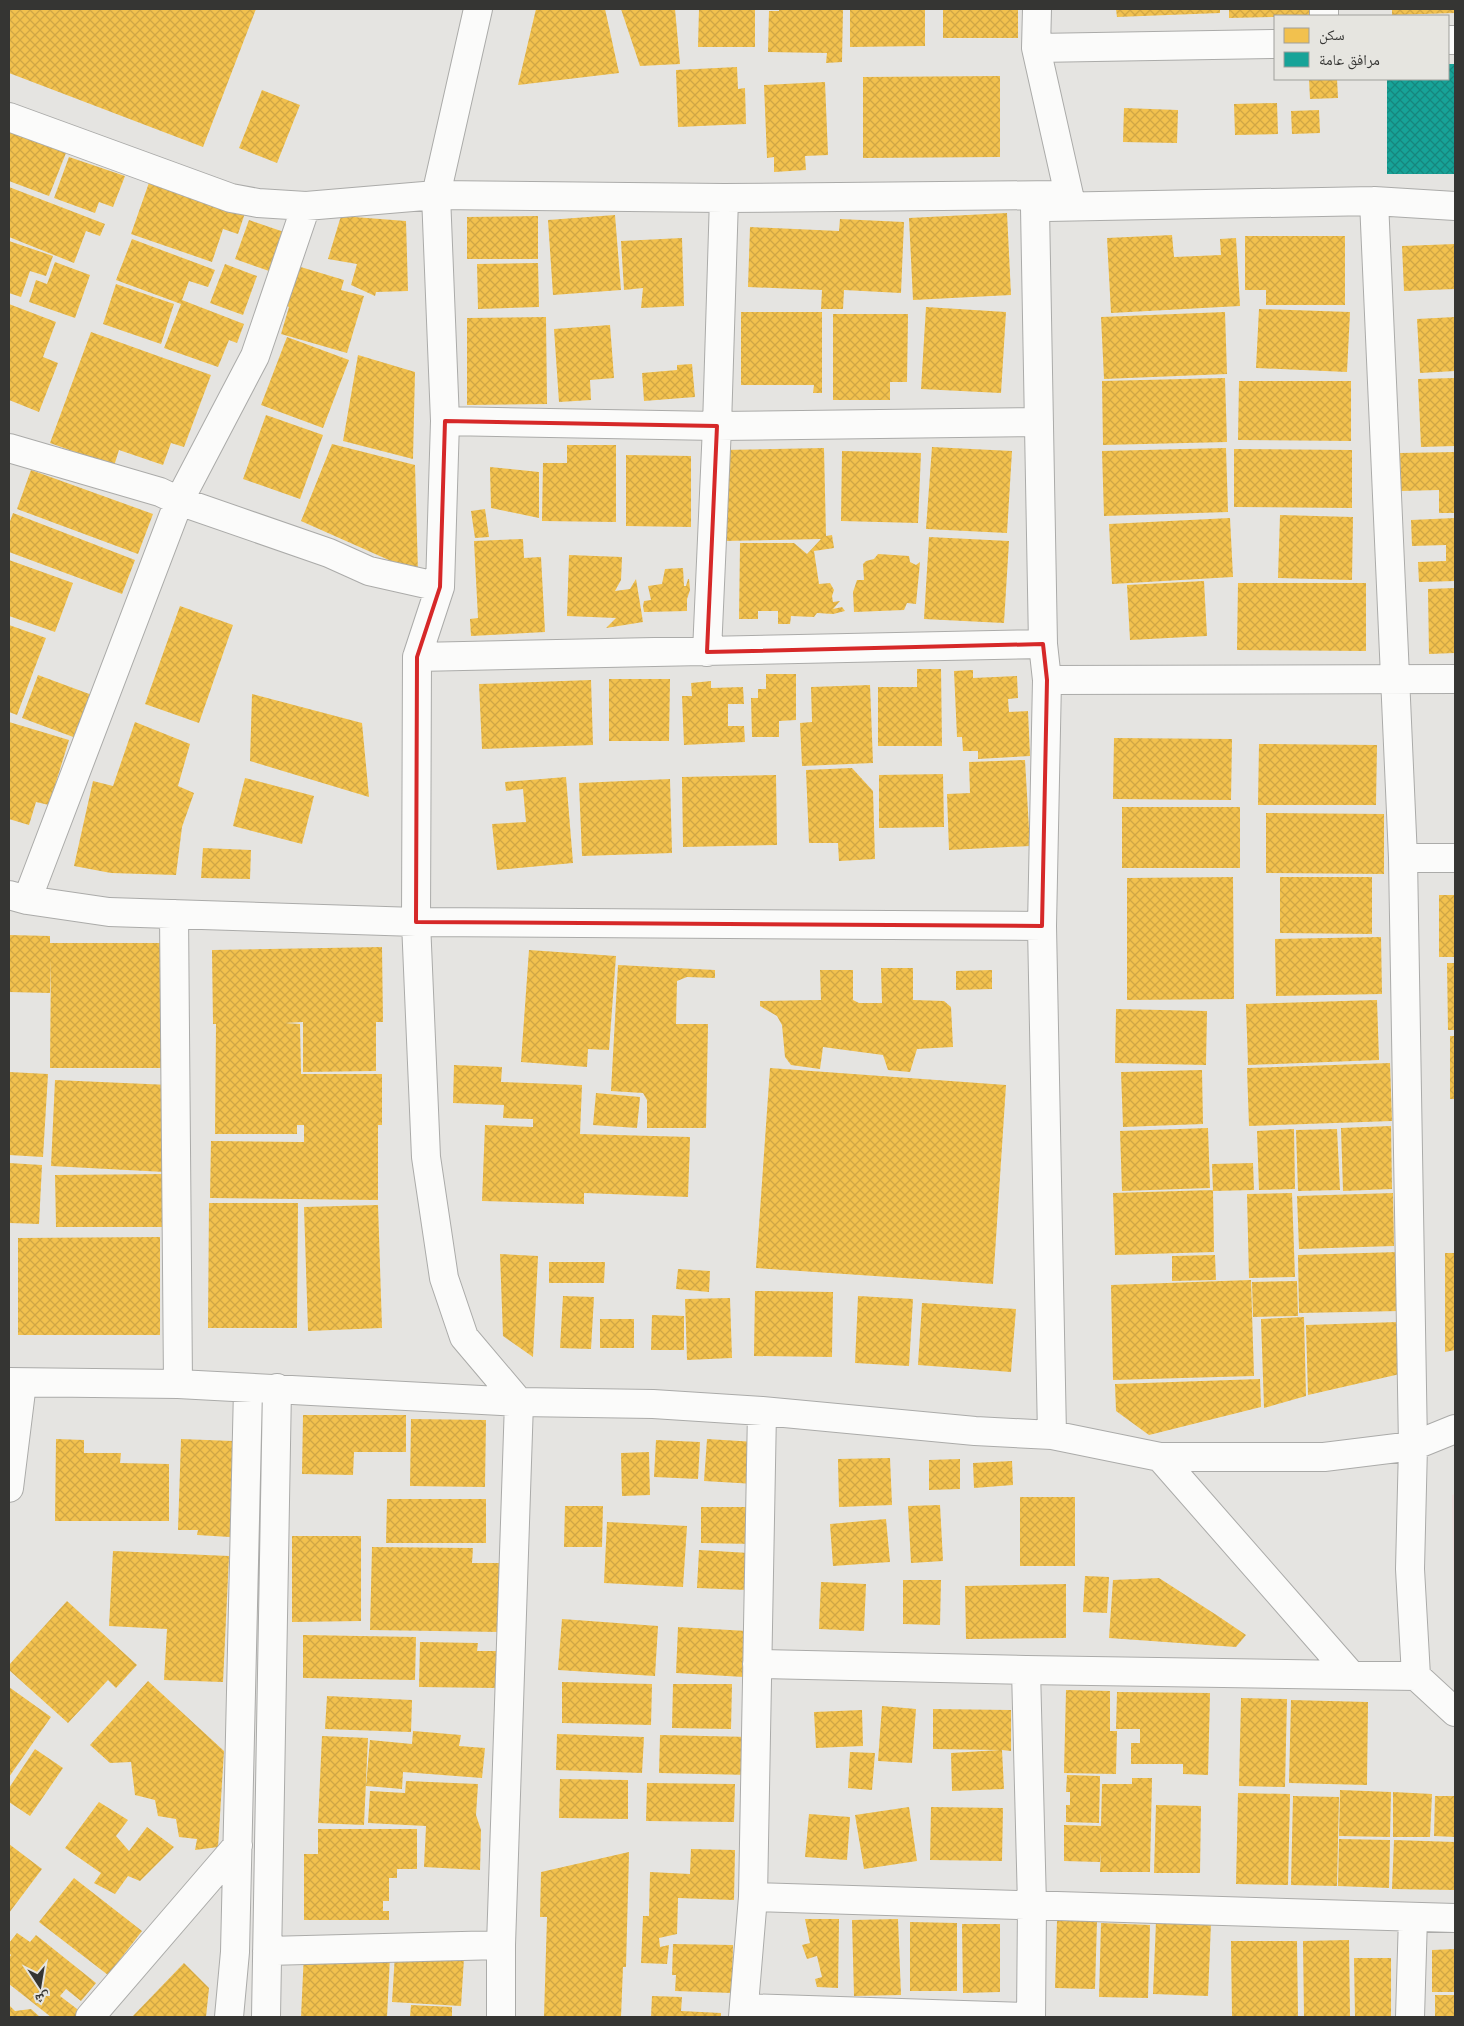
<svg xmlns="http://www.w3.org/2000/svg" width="1464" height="2026" font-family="Ubuntu,'Noto Naskh Arabic',sans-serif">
<defs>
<pattern id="homes-cross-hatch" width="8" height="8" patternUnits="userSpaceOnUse" patternTransform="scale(1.25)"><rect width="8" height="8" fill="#f2c14e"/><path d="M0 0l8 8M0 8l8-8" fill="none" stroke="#d0a645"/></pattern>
<pattern id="public-cross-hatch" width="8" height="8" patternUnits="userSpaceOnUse" patternTransform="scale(1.25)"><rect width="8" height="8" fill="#17a398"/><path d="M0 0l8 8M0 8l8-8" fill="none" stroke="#16867d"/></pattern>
</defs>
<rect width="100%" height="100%" fill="#e5e4e1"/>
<path fill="#eadbda" d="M1455,1494V1656L1452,1495Z"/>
<path fill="url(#homes-cross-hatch)" d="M9,9H256L203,147L9,73Z
M536,9H605L619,73L518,85Z
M621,9H675L680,64L640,66Z
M699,9H755V47H698Z
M779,9H843L842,62L826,63L827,53L768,52L769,11H779Z
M850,9H925V46L850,47Z
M943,9H1018V38H943Z
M1116,9H1220V13L1117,17Z
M1229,9H1314V16L1229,18Z
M1392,9H1455V13L1392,15Z
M737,67L738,89L745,88L746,124L678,127L676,70Z
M1000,76V157L863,158V77Z
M1309,79H1337L1338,98L1310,99Z
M825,82L828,155L805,156L806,170L774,172V157L767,158L764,85Z
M262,90L300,105L277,163L239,148Z
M1277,103L1278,134L1235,135L1234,104Z
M1124,108L1178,110L1177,143L1123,142Z
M1319,110L1320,133L1292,134L1291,111Z
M9,132L66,153L49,196L9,181Z
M69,157L125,176L113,207L99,202L95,213L54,198Z
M151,177L246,210L238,234L223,229L212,262L131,234Z
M9,187L105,224L100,236L86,231L74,263L9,237Z
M1007,213L1011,295L913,300L909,218Z
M615,215L621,290L553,295L548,220Z
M341,216L406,221L408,291L376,292L375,296L351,285L357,264L328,259Z
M538,216V259H467V217Z
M840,219L904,222L901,293L844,290L843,309H821L822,290L748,287L750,227L839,231Z
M249,220L284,232L269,271L235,259Z
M1172,235L1174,257L1221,255L1220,239L1236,238L1240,306L1111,313L1107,238Z
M1245,236H1345V305H1266V290H1245Z
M682,238L684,306L641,308L643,288L624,290L621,241Z
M132,239L215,270L208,287L189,281L182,300L244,324L237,343L229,340L218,367L164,348L181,304L116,280Z
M9,241L53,256L46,276L30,271L21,297L9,293Z
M1455,244V289L1404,291L1402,246Z
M55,262L90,275L75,318L29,302L36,280L47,284Z
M538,263L539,307L478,309L477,264Z
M225,264L257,276L243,315L210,303Z
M294,265L344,280L341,290L364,296L347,353L281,334L289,307L283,304Z
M116,284L174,304L161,344L103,324Z
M9,304L56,322L43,357L58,363L39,412L9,400Z
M926,307L1006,312L1001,393L921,389Z
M1259,309L1350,312L1347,372L1256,368Z
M741,312H822V393H813L814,385H741Z
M1225,312L1227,374L1104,379L1101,317Z
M833,314H908L907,382H890V400H833Z
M546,317L547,404L467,405V318Z
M1455,317V371L1420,373L1417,319Z
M610,325L614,378L590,380L591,400L559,402L554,329Z
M91,332L211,375L184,447L171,443L163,465L119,450L114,466L50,443Z
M287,337L349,360L323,428L261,405Z
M358,355L415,372L413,459L343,441Z
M692,364L695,397L644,401L642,373L677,370V365Z
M1225,378L1227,442L1103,445L1102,381Z
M1455,378V446L1421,447L1418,379Z
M1239,381H1351V441L1238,440Z
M266,415L323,435L300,499L243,479Z
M332,444L415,465L418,573L301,521Z
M567,445H616V522L542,521L543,463H567Z
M932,447L1012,451L1007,533L926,529Z
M824,448L826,536L832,535L834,548L814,551L819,584L830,583L834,590L832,596L833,602L840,601L833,609L842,607L845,611L833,614L817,613L814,617L791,616L790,624H778V611H758V619H739L740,543H794L807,554L821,539L722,541L721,450Z
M1226,448L1228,512L1104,516L1102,451Z
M1234,449L1352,450V508L1234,507Z
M842,451L921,453L918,523L841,521Z
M1455,452V513H1439V490L1401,491L1400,453Z
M626,455L691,456V527L626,526Z
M490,467L539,472V518L491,508Z
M31,470L153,514L138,554L17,509Z
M485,509L489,537L475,538L471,511Z
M13,513L135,560L122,594L9,552V524Z
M1280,515L1353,517L1352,580L1278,578Z
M1230,518L1233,577L1112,584L1109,524Z
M1455,518V581L1419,582L1418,562L1446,561V545L1412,546L1411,520Z
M929,537L1009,541L1004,623L924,619Z
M523,539L524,558L541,557L545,632L471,636L470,619L478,618L474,541Z
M878,554L909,556L910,562L916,565L920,562L916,604L907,603L904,610L854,612L853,592L857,580H864L863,564L866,561L874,559Z
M569,555L622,557L621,580L615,591L630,589L636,579L643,622L606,628L616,618L567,616Z
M9,560L73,583L55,632L9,616Z
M683,568L684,586H686L688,579H689L690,590L687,599V611L644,612L643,606L644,601L651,600L648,586L662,584L665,569Z
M1204,581L1207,636L1130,640L1127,585Z
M1238,583H1366V651L1237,650Z
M1455,588V653L1429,654L1428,589Z
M180,606L233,625L199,723L145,704Z
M9,625L46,638L17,715L9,712Z
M917,669H941L942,746H878V687H917Z
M973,670V678L1017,676L1018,698L1008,699L1009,712L1028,711L1030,756L978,759V751H963L962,737H957L954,671Z
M766,674H796V720L779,721V737H752L751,698H758V689H766Z
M38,675L92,695L76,738L22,718Z
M609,679H670L669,741H609Z
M591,680L593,745L482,749L479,684Z
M711,681V688L743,687L744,704H728V726H744L745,742L684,745L682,696H692L691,683Z
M870,685L873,763L802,766L800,723L812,722L811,687Z
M252,694L362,723L369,797L250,761Z
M9,722L69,740L49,805L36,802L29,825L9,819Z
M135,722L190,744L178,786L194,793L182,827L176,875L111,873L74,866L93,781L113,786Z
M1114,738L1232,739L1231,800L1113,799Z
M1259,744L1377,745L1376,805H1258Z
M1025,760L1030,846L949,850L947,794L970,793L969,762Z
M852,768L873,791L875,859L839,861L838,843H809L806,770Z
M943,774L944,827L879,828V775Z
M776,775L777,845L683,847L682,777Z
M566,777L573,863L497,870L492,824L526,822L523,789L506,791L505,782Z
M245,778L314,796L302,844L233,826Z
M670,779L672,853L582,856L579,783Z
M1122,807H1240V868H1122Z
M1266,813L1384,814V874L1266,873Z
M203,848L251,850L250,879L201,878Z
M1233,877L1234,999L1127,1000V878Z
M1280,877H1372V934L1280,933Z
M1439,895H1455V957H1439Z
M9,935L50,936V943H164V1068H50L51,960L50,993L9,992Z
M1381,937L1382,994L1276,996L1275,939Z
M382,947L383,1022H376V1071L303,1072V1022L285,1023L300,1024L301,1074H382V1125H378V1200L210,1198L211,1141L304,1142V1125H297V1134H215L216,1024H213L212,950Z
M529,950L616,956L609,1050L588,1049L587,1067L521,1062Z
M1447,963H1455V1030H1448Z
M618,965L715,970V978L687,977L677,981L676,1024H708L706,1128H647V1100L643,1093L611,1091Z
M881,968H913V1000L944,1001L951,1007L953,1047L917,1049L910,1072L888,1070L883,1055L823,1047L820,1069L791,1065L785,1057L782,1025L777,1016L760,1006V1001L821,1000L820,970H853V1000L859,1003H882Z
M992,970V989L956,990V971Z
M1377,1000L1379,1060L1248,1065L1246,1004Z
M1116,1009L1207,1011L1206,1065L1115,1063Z
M1450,1036H1455V1099H1450Z
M1390,1063L1392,1121L1249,1126L1247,1068Z
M454,1065L502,1067L501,1082L582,1085L580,1134L690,1137L688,1197L584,1193V1204L482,1201L485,1125L533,1127V1119L503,1118L504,1105L453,1103Z
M770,1068L1006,1085L993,1284L756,1268Z
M1202,1070L1203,1124L1123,1127L1121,1072Z
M9,1072L48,1074L43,1157L9,1155Z
M55,1080L170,1085L165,1172L51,1166Z
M596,1093L640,1097L637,1128L593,1125Z
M1391,1126L1392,1189L1343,1191L1341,1128Z
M1208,1128L1210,1188L1122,1191L1120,1131Z
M1294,1129L1295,1189L1259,1190L1257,1131Z
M1337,1129L1340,1190L1298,1191L1296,1130Z
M9,1163L42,1165L39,1224L9,1223Z
M1253,1163L1254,1190L1213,1191L1212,1164Z
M165,1174V1227H56L55,1175Z
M1213,1190L1214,1252L1115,1255L1113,1193Z
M1292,1193L1295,1277L1249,1278L1247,1194Z
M1393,1193L1394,1246L1299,1249L1297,1196Z
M209,1203H298L297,1328H208Z
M378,1205L382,1328L308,1331L304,1207Z
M160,1237V1335H18V1238Z
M1398,1252L1400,1311L1299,1313L1298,1255Z
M1445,1253H1455V1350L1445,1352Z
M500,1254L538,1256L533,1357L503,1336Z
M1215,1255L1216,1280L1172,1281V1256Z
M549,1262H605L604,1283H549Z
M678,1269L710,1271L709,1292L676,1289Z
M1251,1280L1254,1376L1113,1380L1111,1285Z
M1297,1281L1298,1316L1253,1317L1252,1282Z
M755,1291L833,1292L832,1357L754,1356Z
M563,1296L594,1297L591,1349L560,1348Z
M858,1296L913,1299L909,1366L855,1363Z
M730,1298L732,1358L687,1360L685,1299Z
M922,1303L1016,1309L1011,1372L918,1365Z
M652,1315L684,1316V1350H651Z
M1304,1317L1306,1396L1264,1408L1261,1319Z
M600,1319H634V1348H600Z
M1398,1322L1400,1374L1308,1395L1306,1325Z
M1260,1379L1261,1407L1149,1435L1116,1411L1115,1384Z
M303,1415H406V1452H354L353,1475L302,1474Z
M411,1419L486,1420L485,1487L410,1486Z
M56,1439L84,1440V1453H121L120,1463L169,1464V1521H55Z
M181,1439L233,1441L230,1537L197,1535L198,1530H178Z
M707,1439L756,1442L755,1484L704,1481Z
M656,1440L700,1442L698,1479L654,1477Z
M649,1452L650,1495L622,1496L621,1453Z
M890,1458L892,1505L839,1507L838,1459Z
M960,1459V1489L929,1490V1460Z
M1012,1461L1013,1485L974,1488L973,1463Z
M1020,1497H1075V1566H1020Z
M387,1499H486V1543H386Z
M940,1505L943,1561L911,1563L908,1506Z
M565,1506H603L602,1547H564Z
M701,1507H755V1544L701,1543Z
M886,1519L890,1562L833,1566L830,1524Z
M607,1522L687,1526L683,1587L604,1583Z
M292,1536H361V1621L292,1622Z
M372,1547L473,1548L472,1563H502L501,1632L370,1630Z
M699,1550L749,1553L747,1590L697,1588Z
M113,1551L229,1556L223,1682L164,1680L167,1629L109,1626Z
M1085,1576L1109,1577L1107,1613L1083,1612Z
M1159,1578L1218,1616L1246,1635L1236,1647L1109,1638L1113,1580Z
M903,1580H941L940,1625L903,1624Z
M821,1582L866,1584L864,1631L819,1629Z
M1066,1584V1638L966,1639L965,1586Z
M67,1601L137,1665L116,1688L108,1680L68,1723L9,1670V1665Z
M562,1619L658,1626L655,1676L558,1670Z
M678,1627L747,1631L744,1677L676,1673Z
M303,1635L416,1637L415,1680L303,1678Z
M420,1642L478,1643L477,1651H496V1688L419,1687Z
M148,1681L224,1751L218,1847L195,1850L197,1839L179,1837L176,1819L158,1816L155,1800L135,1795L131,1762L110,1763L90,1745Z
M562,1682L652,1684L651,1725L562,1723Z
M673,1684H732L731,1729L672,1728Z
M9,1687L51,1717L9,1777Z
M1066,1690L1110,1691V1731H1117L1116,1774L1064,1773Z
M1117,1692L1210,1693L1208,1775L1183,1774V1764H1131V1743H1140V1729H1116Z
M327,1696L412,1700L411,1732L325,1729Z
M1241,1698L1287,1699L1285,1787L1239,1786Z
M1291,1700L1368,1702L1367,1785L1289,1783Z
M882,1706L916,1709L912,1763L878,1761Z
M933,1709L1011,1710V1751L1002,1750L1004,1789L952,1791L951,1753L1000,1750L933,1749Z
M862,1710L863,1746L816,1748L814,1712Z
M413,1731L461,1735L459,1746L485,1748L482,1778L403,1772L402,1789L366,1786L370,1740L412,1744Z
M557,1734L644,1737L642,1773L556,1770Z
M660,1735L751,1737L750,1775L659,1773Z
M322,1736L368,1738L364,1825L318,1823Z
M35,1749L63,1768L30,1816L9,1802V1788Z
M850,1752L875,1753L872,1790L848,1788Z
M1067,1775L1100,1776L1099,1823L1066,1822V1805H1070V1792H1066Z
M1132,1778H1152L1150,1872H1100L1101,1852L1100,1862L1064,1861V1825L1101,1826L1102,1784H1132Z
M560,1779L628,1780V1819L559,1818Z
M406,1781L478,1784L476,1815L481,1830L480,1870L424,1867L426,1826L368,1823L370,1791L405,1793Z
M647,1783L735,1784L734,1822L646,1821Z
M1340,1790L1391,1792L1390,1837L1339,1836Z
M1393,1792L1432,1794L1430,1837H1393Z
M1238,1793L1290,1794L1288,1885L1236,1884Z
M1293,1796L1339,1797L1337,1886L1291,1885Z
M1435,1796H1455V1837L1434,1836Z
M99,1802L128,1820L116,1836L129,1851L147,1827L174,1847L140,1881L128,1876L115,1894L94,1883L101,1873L65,1848Z
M1156,1805L1201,1806L1200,1873H1154Z
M909,1807L917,1861L864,1869L855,1815Z
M931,1807L1003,1808L1002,1861L930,1860Z
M809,1814L850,1817L847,1860L805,1857Z
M318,1829H417V1869H397V1878H389V1901H383V1911H389V1920H304V1854H318Z
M1339,1839L1390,1840L1389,1888L1338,1886Z
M1394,1840L1455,1842V1890L1392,1889Z
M9,1844L42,1869L9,1913Z
M691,1849L735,1850L734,1900L678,1898L677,1934L659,1938L660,1947L669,1945L667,1964L641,1963L643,1916H649L650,1872L690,1874Z
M629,1852L626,1967H623L621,2017H544L547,1917H540L541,1872Z
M74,1878L142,1931L108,1975L39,1922Z
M805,1919H839L838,1988L817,1987L815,1979L822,1977L817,1956L807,1959L802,1945L810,1943Z
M898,1919L901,1995L854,1996L852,1920Z
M1057,1921H1097L1095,1989L1055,1988Z
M1156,1921L1211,1923L1208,1996L1153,1994Z
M910,1922L957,1923V1991H910Z
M1101,1923L1150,1925L1148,1998L1099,1997Z
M962,1924H1000V1992L963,1993Z
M17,1933L30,1942L36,1935L96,1983L81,2001L66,1989L60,1996L81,2012L77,2017H51L9,1984V1958L11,1955L9,1953V1943Z
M1349,1940L1350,2017H1304L1303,1941Z
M1231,1941H1297L1298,2017H1232Z
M673,1944L733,1945L732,1993L675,1991L676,1975H672Z
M1455,1949V1992H1432V1950Z
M304,1953L390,1956L387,2017H301Z
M395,1954L464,1958L461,2006L392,2002Z
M1354,1958H1391V2017H1355Z
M184,1963L209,1988L206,2017H132Z
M1435,1995H1455V2017H1435Z
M652,1996L682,1997L681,2011L721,2013V2017H651Z
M9,2005L15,2011L31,2009L40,2017H9Z
M411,2005L452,2007V2017H410Z"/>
<path fill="url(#public-cross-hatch)" d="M1448,64H1455V174H1387V79H1448Z"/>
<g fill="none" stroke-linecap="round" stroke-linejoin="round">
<g stroke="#ababa9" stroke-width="30">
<path id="street" d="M478,9L436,195L724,198L1058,195
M1037,9L1036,48L1069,195L1035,208L1043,644L1047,680L1042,926L1052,1435
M1324,16V9
M1448,40H1455
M1036,48L1275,44
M9,117L231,198L258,203L306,206L436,195L445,421L440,587L417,657L416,922L426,1157L444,1278L464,1337L519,1402L501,1945V2017
M1374,201L1403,858H1455
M1047,207L1374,201L1455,206
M445,421L717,426L1039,422
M9,448L160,492L179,501L329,553L369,571L440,587
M707,652L717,426L724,198
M417,657L1043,644
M1047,680L1455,679
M1403,858L1413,1446L1410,1569L1416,1676L1455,1712
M9,895L27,900L109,912L416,922L1042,926
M27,900L179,501L255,356L306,206
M174,914L178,1384
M9,1382L178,1384L519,1402L653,1404L762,1411L975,1431L1052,1435L1160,1457H1324L1413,1446L1455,1429
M1160,1457L1351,1675
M9,1488L22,1383
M757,1664L1026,1670L1416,1676
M1026,1670L1032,1905L1031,2017
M753,1897L1455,1918
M267,1951L501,1945
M744,2008L1023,2017
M90,2017L238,1845
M229,2017L235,1952L248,1389
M266,2017L277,1388
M743,2017L753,1897L762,1411
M1410,2017L1413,1917"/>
</g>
<use href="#street" stroke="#fbfbfa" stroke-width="28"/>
</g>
<path fill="none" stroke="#d62828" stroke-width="4" stroke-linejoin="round" d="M445,421L717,426L707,652L1043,644L1047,680L1042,926L416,922L417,657L440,587Z"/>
<rect width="1464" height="2026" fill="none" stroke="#353533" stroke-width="20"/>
<rect x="1274" y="15" width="175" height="65" fill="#e6e5e0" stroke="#9f9f9b"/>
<rect x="1284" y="28" width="25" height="15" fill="#f2c14e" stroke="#9f9f9b"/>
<text x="1319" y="40" font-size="15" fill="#353533">سكن</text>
<rect x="1284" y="52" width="25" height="15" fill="#17a398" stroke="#9f9f9b"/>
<text x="1319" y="65" font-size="15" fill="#353533">مرافق عامة</text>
<g transform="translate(40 1986) rotate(168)" stroke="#e6e5e0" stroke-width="4" paint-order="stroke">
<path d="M0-4L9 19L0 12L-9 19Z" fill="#353533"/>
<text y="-8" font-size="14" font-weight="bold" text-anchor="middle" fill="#353533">ش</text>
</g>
</svg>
